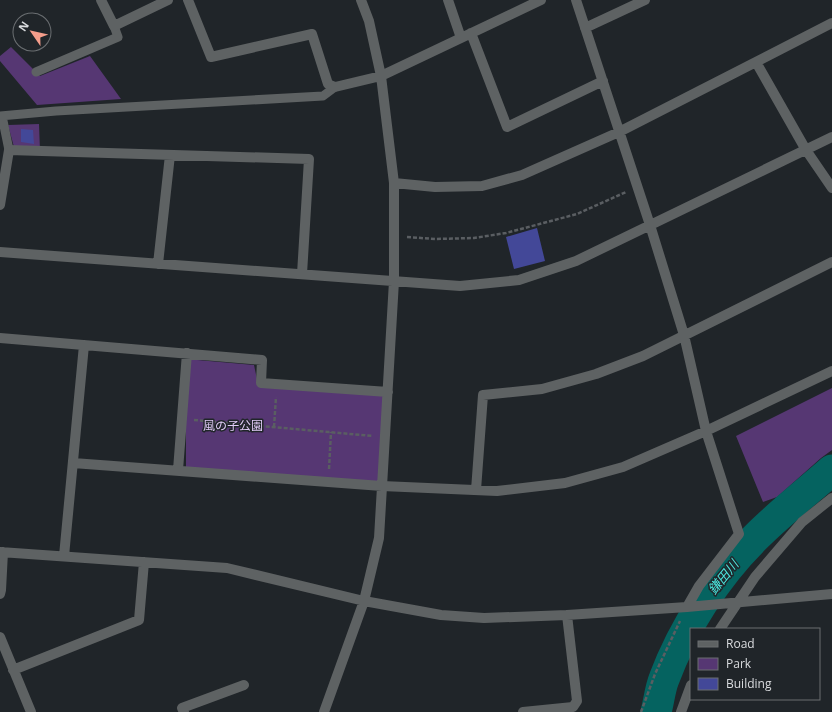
<svg xmlns="http://www.w3.org/2000/svg" width="832" height="712" font-family="'Open Sans','Noto Sans JP',sans-serif">
<rect width="100%" height="100%" fill="#202529"/>
<path fill="#563773" d="M11,47L40,76L90,56L121,99L37,105L0,61V56Z
M39,124L40,151L14,147L8,125Z
M186,359L254,365L258,384L384,395L379,482L186,468Z
M832,388V450L821,458L777,497L763,502L736,436Z"/>
<g fill="none" stroke-linecap="round" stroke-linejoin="round">
<path stroke="#056360" stroke-width="31" d="M656,712C659,701 660,689 664,679C683,628 717,575 756,537C780,513 807,492 832,470"/>
</g>
<path fill="#434898" d="M21,129L33,130L34,144L21,142Z
M537,228L545,261L514,269L506,237Z"/>
<g fill="none" stroke-linecap="round" stroke-linejoin="round">
<path stroke="#5a5e62" stroke-width="2.5" stroke-dasharray="4 2" stroke-linecap="butt" d="M407,237L435,239L474,238L506,233L577,214L626,192
M194,420L373,436
M274,427L276,397
M329,469L331,432
M641,712L655,674L680,621"/>
<path stroke="#5e6263" stroke-width="9" d="M36,72L118,37L114,26
M0,116L56,111L323,96L335,87
M2,116L9,150"/>
<path stroke="#5e6263" stroke-width="10" d="M101,0L114,26L168,0
M188,0L211,57L312,34L328,84L335,87L381,76L541,0
M448,0L461,38
M576,0L650,225L684,335L706,431L739,534L699,586L687,607
M585,28L645,0
M471,33L507,127L603,81
M756,62L806,150L832,188
M394,183L435,187L482,186L522,175L619,132L832,23
M0,205L9,150L309,159L302,274
M0,252L460,286L519,280L576,261L832,137
M158,264L170,155
M0,338L262,360L261,383L388,392
M73,463L382,486L497,491L565,483L623,467L706,431L832,371
M178,470L187,353
M476,490L483,395L542,389L596,374L643,356L832,262
M0,552L227,568L364,601L441,615L484,618L567,615L687,607L832,594
M64,556L84,345
M0,594L1,590L3,552
M720,629L755,577L802,522L832,498
M0,637L31,712
M13,670L139,620L144,562
M184,712L182,708L244,685
M324,712L364,601L379,538L394,281V183L381,76L369,21L361,0
M523,712L573,707L577,701L567,615
M681,712L691,685"/>
</g>
<g text-anchor="middle" dominant-baseline="central" stroke-width="3" stroke-linejoin="round" paint-order="stroke">
<g font-size="12" fill="#e0cbf7" stroke="#202529">
<text x="233" y="425">風の子公園</text>
</g>
<g font-size="13" font-style="italic" fill="#4ae3dc" stroke="#202529">
<text transform="translate(723 577) rotate(-51)">鎌田川</text>
</g>
</g>
<rect x="690" y="628" width="130" height="72" fill="#202529" stroke="#6a6e71"/>
<rect x="698" y="641" width="20" height="6" fill="#5e6263" stroke="#6a6e71"/>
<text x="726" y="648" font-size="12" fill="#d9dbde">Road</text>
<rect x="698" y="658" width="20" height="12" fill="#563773" stroke="#6a6e71"/>
<text x="726" y="668" font-size="12" fill="#d9dbde">Park</text>
<rect x="698" y="678" width="20" height="12" fill="#434898" stroke="#6a6e71"/>
<text x="726" y="688" font-size="12" fill="#d9dbde">Building</text>
<g transform="translate(32 32) rotate(304)"><circle r="19" fill="#202529" stroke="#6a6e71"/>
<path d="M0-3L7 15L0 10L-7 15Z" fill="#f49d8b"/>
<text y="-6" font-size="11" font-weight="bold" text-anchor="middle" fill="#d9dbde">N</text>
</g>
</svg>
